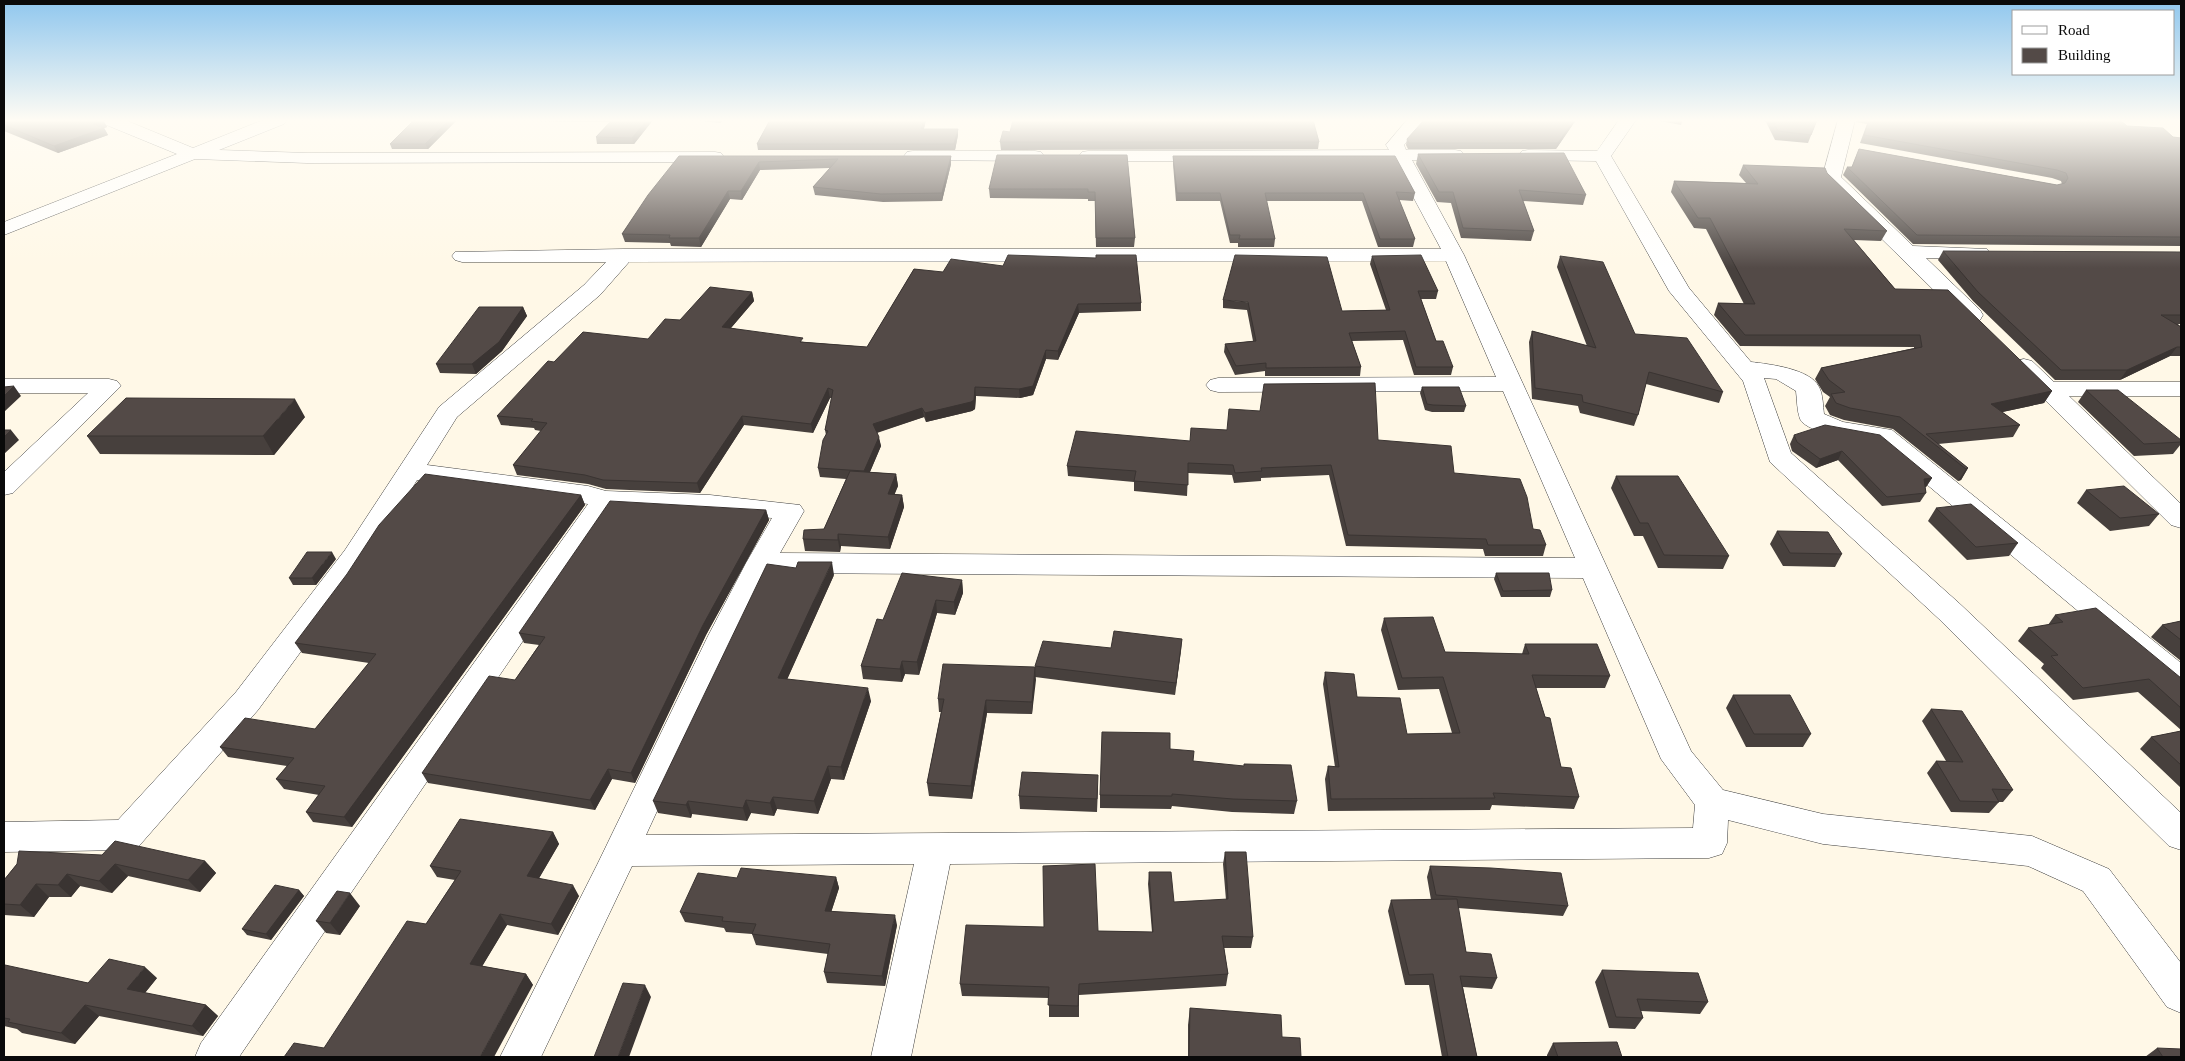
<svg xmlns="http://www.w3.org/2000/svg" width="2185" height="1061" font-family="'Times New Roman',serif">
<rect width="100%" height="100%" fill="#fff8e7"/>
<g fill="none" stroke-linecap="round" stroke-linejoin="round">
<g stroke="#3d3d3d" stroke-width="1">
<path id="minor" d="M102,120H125L193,148L263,120H287L284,124L219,150L307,153L715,152L721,153L724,157L721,161L715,162L307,163L195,159L4,235V222L177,154L104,124Z
M1407,120H1425L1404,145L1406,150H1455L1461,151L1464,155L1461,159L1455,160H1412L1464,255L1691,751L1723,790L1823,814L2032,836L2109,869L2181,963V1013L2167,1007L2083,891L2028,866L1823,844L1728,820L1727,843L1722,854L1709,858L950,864L911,1057H871L914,864L632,866L541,1057H500L597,865L708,636L746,563L772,518L710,513L613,509L239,1057H195L201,1043L588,504L417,480L365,564L258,710L139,846L127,850L4,852V822L118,820L236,692L345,550L439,407L584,285L606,262H462L455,260L452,256L455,252L624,249H1441L1394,161H1088L1082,160L1079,156L1082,152L1088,151L1389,150L1386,145ZM1446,261L1496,377L1218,378L1210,380L1206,385L1210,390L1218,392L1503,391L1575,558L780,553L804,511L800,505L710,495L606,491L588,486L427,465L457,417L600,295L629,262ZM770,573L1583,578L1661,759L1695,805L1693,828L646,835L718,679Z
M1619,120H1636L1611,156L1689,288L1751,362C1769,364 1811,369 1819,387C1823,394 1823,406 1824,414L1843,422L1892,430L2181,663V692L2170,688L1876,442C1860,440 1807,434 1800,419C1797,411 1797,400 1796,391L1776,379L1764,378L1791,453L1959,603L2181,813V850L2169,846L1939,619L1770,462L1743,381L1669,291L1596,161L1528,160L1522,159L1519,155L1522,151L1528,150L1597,151Z
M1838,120H1855L1841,177L1913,246L1987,249L1990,253L1987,257L1980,259L1926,258L1980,310L1983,315L1980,320L1972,322L1964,320L1824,182L1822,178Z
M913,151H1035L1041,152L1044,156L1041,160L1035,161L907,160L904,156L907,152Z
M2024,359L2032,361L2054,382H2181V396H2069L2181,504V528L2171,525L2016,371L2012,366L2016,361Z
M4,379H109L117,381L121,386L13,493L4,495V472L88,393H4Z"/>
</g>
<use href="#minor" fill="#fff" fill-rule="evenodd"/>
</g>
<path fill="#47403d" d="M4,120H103L107,127L104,128L108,135L58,153L4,131Z
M457,120L428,149H392L390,144Z
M516,120H653L634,144H597L596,137L610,122L516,121Z
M693,120H724L720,123Z
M770,120H926L924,129L958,135L955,150H758L757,144Z
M1576,120L1556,149H1408L1406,145L1407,139Z
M1655,120H1683L1681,125Z
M1765,120H1817L1808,143L1775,140Z
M1856,120H2120L2127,126L2173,137L2181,138V246L1913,244L1843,175L1847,167H1852L1859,149L2057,185L2062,184L2061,181L2052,178L1860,143L1867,124L1856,122Z
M1000,142H1319L1318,149L1001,150Z
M1418,154L1586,195L1583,205L1523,201L1534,231L1531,241L1461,238L1451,203L1437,202L1416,164Z
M1127,155L1135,238L1134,247H1096L1095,201H1088V199L990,198L989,189Z
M679,156H951V164L942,201L883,202L815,195L813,187L830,168L760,170L742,200L730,199L701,247L671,246L670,243L625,242L622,234Z
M1173,156L1415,193L1413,201L1399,200L1415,239L1413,247H1378L1362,201H1266L1275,239L1274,247H1238V243H1230L1220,201H1176L1173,164Z
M1743,165L1827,173L1887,231L1881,241L1854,240L1895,289L2052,391L2044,403L2002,412L2020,425L2013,437L1938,444L1968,468L1961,480L1958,481L1893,429L1844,420L1830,415L1825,406L1830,397L1823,392L1815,379L1821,368L1914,348V347L1740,346L1714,315L1718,303L1744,304L1706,229L1694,228L1671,192L1674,181L1746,183L1739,175Z
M1943,251L2181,252V324H2178L2181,327V356H2170L2120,380H2055L1973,301L1938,260Z
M1372,256L1438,291L1436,299H1421L1436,341L1453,367L1451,375H1414L1403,340L1352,341L1361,367L1360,376H1265V371L1235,375L1224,352L1225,344L1253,341L1247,310L1223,308V300L1342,311L1386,310L1370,264Z
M1560,256L1635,334L1723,392L1719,403L1646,384L1638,415L1634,426L1580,413L1578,406L1532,399L1529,342L1532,331L1587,346L1557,267Z
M914,269L1141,303V311L1079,313L1058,360L1046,359L1033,395L1020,398L976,396L975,409L972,411L926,422L924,417L877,433L881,446L870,472L896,474L898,486L894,494L902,495L904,507L890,549L841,546L840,552L805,551L803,539L824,529L846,479L820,477L818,468L826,435L825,430L832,398H830L813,433L744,425L700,493L606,489L588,484L517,475L513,465L541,431L535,430L534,428L501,425L497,416L554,362L648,339L680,320L752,292L754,301L731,328L804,342L867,347Z
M523,307L527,316L502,351L476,374L440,373L436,364Z
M1422,387L1466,406L1464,412H1432L1425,410L1420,393Z
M2086,390L2181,440V444L2173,454L2134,456L2078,402Z
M305,417L274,455L100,454L87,436Z
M1794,435L1932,478L1926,487H1925L1926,493L1920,502L1882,506L1838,460L1816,468L1792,451L1790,444Z
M1378,440L1454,473L1533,529L1546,545L1543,556H1485L1483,549L1346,546L1329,475L1261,478V481L1234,483L1232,475L1188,473L1187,496L1134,491V482L1068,476L1067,466L1190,441Z
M1616,476L1729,556L1723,569L1658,568L1643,536H1634L1611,488Z
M2086,490L2159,514L2149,526L2110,531L2077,503Z
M581,495L585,505L352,827L313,822L306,812L319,795L284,789L276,779L287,766L228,757L220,747L315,729L369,663L302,653L295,643Z
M1936,508L2018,543L2009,556L1967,560L1928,521Z
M766,510L769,520L706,635L635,783L612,779L595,810L428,783L422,773L515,680L539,645L524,643L519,633Z
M1777,531L1842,554L1835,567L1783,566L1770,544Z
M336,559L316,585H293L289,578Z
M1496,573L1552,590L1550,597H1501L1494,579Z
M834,575L787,679L871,701L844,780L831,779L818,814L777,809L774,816L751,813L747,821L692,814L691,818L658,813L653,801Z
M962,580L963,593L955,615L937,613L919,675L905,674L902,682L863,679L861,666L883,620Z
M2055,615L2181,678V730L2138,692L2073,700L2041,668L2044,664L2018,641L2028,628L2048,625Z
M1384,618L1445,652L1522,654L1525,644L1610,676L1605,688H1536L1561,767L1579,797L1574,809L1492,805L1490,810L1328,811L1325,779L1328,766L1335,767L1323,684L1325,672L1357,697L1407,734L1452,733L1439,689L1398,690L1381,630Z
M2181,621V661L2151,637L2162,625Z
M1182,639L1175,695L1035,677L1032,714L987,713L972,799L929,796L927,783L941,712H939L938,699L1035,667V666L1111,648Z
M1733,695L1811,734L1803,747H1746L1726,708Z
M1931,709L2013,790L2003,802H1999L1989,813L1951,812L1927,773L1936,761H1946L1922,721Z
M2181,731V788L2140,749L2151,737Z
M1170,749L1193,761L1297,801L1294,814L1232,812L1172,806L1171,809L1100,808V795Z
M1098,788L1097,812L1020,809L1019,796Z
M553,832L559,844L539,878L579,896L558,935L507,925L482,966L526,974L533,985L324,1048L426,924L455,880L437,877L430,866Z
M1225,852L1253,937L1251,948H1224L1228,974L1226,986L1079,995V1017H1049V998L962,996L960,984L1098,931L1152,932L1148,884L1149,872L1174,902L1226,900L1223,864Z
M205,861L216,873L200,892L128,876L112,893L80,886L71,897H49L34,917L4,915V880L17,864Z
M1430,866L1568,906L1563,916L1458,908L1466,952L1497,978L1492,989L1463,987L1477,1057H1442L1429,985H1405L1388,911L1391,900H1431L1427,877Z
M836,877L839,888L831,912L897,925L885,986L827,983L824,972L828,954L756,945L752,934L726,932L724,928L685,922L680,912L737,878Z
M299,890L304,896L271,940L247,935L242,929Z
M360,906L340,935L326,933L316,921Z
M4,966L88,983L157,978L145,993L206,1005L218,1016L203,1036L99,1016L75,1044L22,1033L17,1029L4,1026Z
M1602,970L1708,1002L1700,1014L1641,1011L1643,1018L1635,1029L1609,1028L1595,982Z
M1190,1008L1282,1037L1301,1057H1188V1025Z
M1553,1043L1622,1057H1547V1055Z
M2157,1048L2181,1057H2145Z"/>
<path fill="#3a3432" d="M103,120L107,127L104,128L108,135L58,153L54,146L93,124Z
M449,120H457L428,149L425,144Z
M647,120H653L634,144L632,138Z
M924,120H926L922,135L921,129Z
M1574,120H1576L1556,149L1558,143Z
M958,129V135L955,150L954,144Z
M951,156V164L942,201V193Z
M759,162L760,170L742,200L741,191Z
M728,191L730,199L701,247L699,238Z
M752,292L754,301L724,336L722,327Z
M1078,304L1079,313L1058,360V351Z
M523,307L527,316L502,351L476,374L472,364Z
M2177,347L2170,356L2120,380L2127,370Z
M1046,350V359L1033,395L1020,398L1019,389Z
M14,386L21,396L4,412V396Z
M975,387L976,396L975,409L972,411L926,422L925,413Z
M828,388L830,398L813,433L811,424Z
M2052,391L2044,403L1984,416L1991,404Z
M295,399L305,417L274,455L263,436Z
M922,408L924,417L875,433L873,424Z
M742,416L744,425L700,493L697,483Z
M11,430L19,440L4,454V437Z
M879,437L881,446L866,481L864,471Z
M1842,451L1838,460L1816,468L1820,459Z
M1968,468L1961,480L1958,481L1966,469Z
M896,474L898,486L890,506L888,494Z
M1932,478L1926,487L1918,488L1924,479Z
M581,495L585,505L352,827L344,817Z
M902,495L904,507L890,549L888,537Z
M766,510L769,520L706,635L635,783L631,773L703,625Z
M838,534L841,546L840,552L838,540Z
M332,552L336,559L316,585L312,578Z
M832,562L834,575L782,691L778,678Z
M962,580L963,593L955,615L954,602Z
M936,600L937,613L919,675L917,662Z
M1182,639L1181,651L1175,695L1176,683Z
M902,661L905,674L902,682L900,669Z
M1035,667L1036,680L1032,714V702Z
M868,688L871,701L844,780L841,767Z
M986,700L987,713L972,799L971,786Z
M828,766L831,779L818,814L814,801Z
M608,769L612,779L595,810L590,800Z
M773,797L777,809L774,816L770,803Z
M746,800L751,813L747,821L743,808Z
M688,801L692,814L691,818L686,805Z
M553,832L559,844L534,887L527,876Z
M205,861L216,873L200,892L188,880Z
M115,864L128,876L112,893L99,881Z
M67,874L80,886L71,897L58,885Z
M836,877L839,888L828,922L825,911Z
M36,884L49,897L34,917L20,905Z
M573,885L579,896L558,935L551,924Z
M299,890L304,896L271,940L266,934Z
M350,893L360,906L340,935L330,923Z
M500,914L507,925L477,975L470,964Z
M895,915L897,925L885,986L882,976Z
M145,967L157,978L139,1000L127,989Z
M526,974L533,985L494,1057H480Z
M645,985L651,997L629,1057H618Z
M85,1005L99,1016L75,1044L61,1033Z
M206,1005L218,1016L203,1036L192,1026Z"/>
<path fill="#534a47" stroke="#3a3432" d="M4,120H103L93,124L104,128L54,146L4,125Z
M412,120H449L425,144H390L412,122Z
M612,120H647L632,138L596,137Z
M770,120H924L921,129H958L954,144H757Z
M1013,120H1313L1319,142H1000L1003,131L1010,132Z
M1424,120H1574L1558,143H1409L1407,139Z
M1772,120H1817L1811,135L1778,131Z
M1869,120H2120L2127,126L2163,128L2173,137L2181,138V237L1917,235L1847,167H1852L1859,149L2057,185L2065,183L2068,178L2066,173L2057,170L1864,135Z
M1564,153L1586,195L1519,190L1534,231L1463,228L1453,192H1439L1418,154Z
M997,155H1127L1135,238H1096L1095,192H1088V189H989Z
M679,156H951L942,193L881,194L813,187L838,159L759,162L741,191H728L699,238H669L670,235L622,234L648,195Z
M1173,156H1395L1415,193L1396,192L1415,239H1380L1363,193H1265L1275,239H1239L1240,235H1230L1220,193H1177Z
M1743,165L1825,168L1827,173L1887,231L1844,229L1895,289L1948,290L2052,391L1991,404L2020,425L1926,434L1968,468L1966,469L1900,417L1850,408L1836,403L1831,394L1845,392L1829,380L1821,368L1922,347L1920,335H1745L1718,303L1755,304L1710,218H1698L1674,181L1758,184Z
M1943,251L2181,252V315H2161L2181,327V347H2177L2127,370H2061L1978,292Z
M1008,255L1096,258V255H1136L1141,303L1078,304L1058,351L1046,350L1033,386L1019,389L975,387L974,400L971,402L925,413L922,408L873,424L879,437L864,471L818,468L823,440L828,431L825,430L833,390L828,388L811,424L742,416L697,483L603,480L585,475L513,465L547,423L531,421L533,419L497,416L548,361L554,362L583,332L648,339L665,319L680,320L710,287L752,292L722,327L803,338L800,342L867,347L914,269L943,272L951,259L1003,266Z
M1235,255L1327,257L1342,311L1390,310L1372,256L1421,255L1438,291H1418L1436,341H1443L1453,367H1416L1405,331L1349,333L1361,367L1266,368V363L1236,366L1225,344L1256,341L1248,302L1223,300Z
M1560,256L1603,262L1635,334L1687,338L1723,392L1649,372L1638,415L1583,402L1582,395L1535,388L1532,331L1596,348Z
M479,307H523L499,342L472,364H436Z
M1375,383L1378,440L1451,446L1454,473L1520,479L1527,497L1533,529L1540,530L1546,545H1488L1486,539L1348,535L1331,465L1261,468L1262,471L1235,473L1233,465L1188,463V485L1134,481L1136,471L1067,466L1076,431L1190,441L1191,428L1227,430L1229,409L1260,411L1264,384Z
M14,386L4,396V387Z
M1422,387H1459L1466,406L1433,405L1427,404Z
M2086,390H2118L2181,440V442L2144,444Z
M126,398L295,399L263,436H87Z
M1825,425L1880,435L1932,478L1924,479L1926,493L1887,497L1842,451L1820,459L1797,442L1794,435Z
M4,430H11L4,437Z
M850,471L896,474L888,494L902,495L888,537L838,534V540L803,539L804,530L824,529Z
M425,474L581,495L344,817L306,812L325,786L276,779L294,758L220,747L245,718L315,729L376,654L295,643L347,574L379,525Z
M1616,476H1678L1729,556L1664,555L1648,523H1640Z
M2124,486L2159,514L2120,518L2086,490Z
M610,501L766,510L703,625L631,773L608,769L590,800L422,773L489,676L515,680L545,637L519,633Z
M1971,504L2018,543L1976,547L1936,508Z
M1777,531L1828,532L1842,554L1790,553Z
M307,552H332L312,578H289Z
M798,562H832L778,678L868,688L841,767L828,766L814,801L773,797L770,803L746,800L743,808L688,801L686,805L653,801L767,564L796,568Z
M902,573L962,580L954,602L936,600L917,662L902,661L900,669L861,666L877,619L883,620Z
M1496,573H1549L1552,590L1503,591Z
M2096,608L2181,678V708L2149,679L2083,688L2051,656L2058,655L2028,628L2063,622L2055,615Z
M1433,617L1445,652L1529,654L1525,644H1597L1610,676L1532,675L1545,717L1550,718L1561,767L1571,768L1579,797L1493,793L1495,798L1331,799L1328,766L1339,767L1325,672L1354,674L1357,697L1400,698L1407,734L1460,733L1443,677L1402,678L1384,618Z
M2181,621V640L2162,625Z
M1114,631L1182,639L1176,683L1035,666L1043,641L1111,648Z
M943,664L1035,667L1032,702L986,700L971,786L927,783L944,699H938Z
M1733,695H1790L1811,734H1754Z
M1931,709L1962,711L2013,790L1992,789L1999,802L1960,801L1936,761L1963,762Z
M2181,731V765L2151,737Z
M1102,732L1170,733V749L1194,751L1193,761L1244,766V764L1291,765L1297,801L1233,799L1172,794V796L1100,795Z
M1022,772L1098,775L1097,799L1019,796Z
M460,819L553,832L527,876L573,885L551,924L500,914L470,964L526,974L480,1057H284L294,1043L324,1048L407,921L426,924L461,871L430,866Z
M115,841L205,861L188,880L115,864L99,881L67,874L58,885L36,884L20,905L4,904V880L17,864L19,851L102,855Z
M1225,852H1246L1253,937L1222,936L1228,974L1079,984L1078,1006L1048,1005L1049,987L960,984L966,925L1044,927L1043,866L1095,864L1098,931L1153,932L1149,872H1171L1174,902L1228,899Z
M1430,866L1491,868L1561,873L1568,906L1436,895Z
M741,868L836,877L825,911L895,915L882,976L824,972L830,944L752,934L756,924L722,921L723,917L680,912L698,873L737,878Z
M275,885L299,890L266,934L242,929Z
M337,891L350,893L330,923L316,921Z
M1457,899L1466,952L1491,954L1497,978L1460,976L1477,1057H1448L1433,974L1409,975L1391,900Z
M109,959L145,967L127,989L206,1005L192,1026L85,1005L61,1033L8,1022L10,1019L4,1018V966L5,965L88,983Z
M1602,970L1698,973L1708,1002L1637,999L1643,1018L1616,1017Z
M623,983L645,985L618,1057H594Z
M1190,1008L1281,1015L1282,1037L1300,1038L1301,1057H1189Z
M1617,1042L1622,1057H1558L1553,1043Z
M2157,1048L2181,1049V1057H2163Z"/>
<linearGradient id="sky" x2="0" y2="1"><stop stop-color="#90c7ee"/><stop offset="0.45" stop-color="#fffcf4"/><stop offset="1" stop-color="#fffcf4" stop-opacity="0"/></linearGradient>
<rect width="2185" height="268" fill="url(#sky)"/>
<rect width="2185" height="1061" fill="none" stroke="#0a0a0a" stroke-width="10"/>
<rect x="2012" y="10" width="162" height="65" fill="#ffffff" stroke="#9d9d9d"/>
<rect x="2022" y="26" width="25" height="8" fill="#ffffff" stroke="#9d9d9d"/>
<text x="2058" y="35" font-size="15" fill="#0a0a0a">Road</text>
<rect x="2022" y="48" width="25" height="15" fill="#534a47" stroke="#9d9d9d"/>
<text x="2058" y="60" font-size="15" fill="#0a0a0a">Building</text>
</svg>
